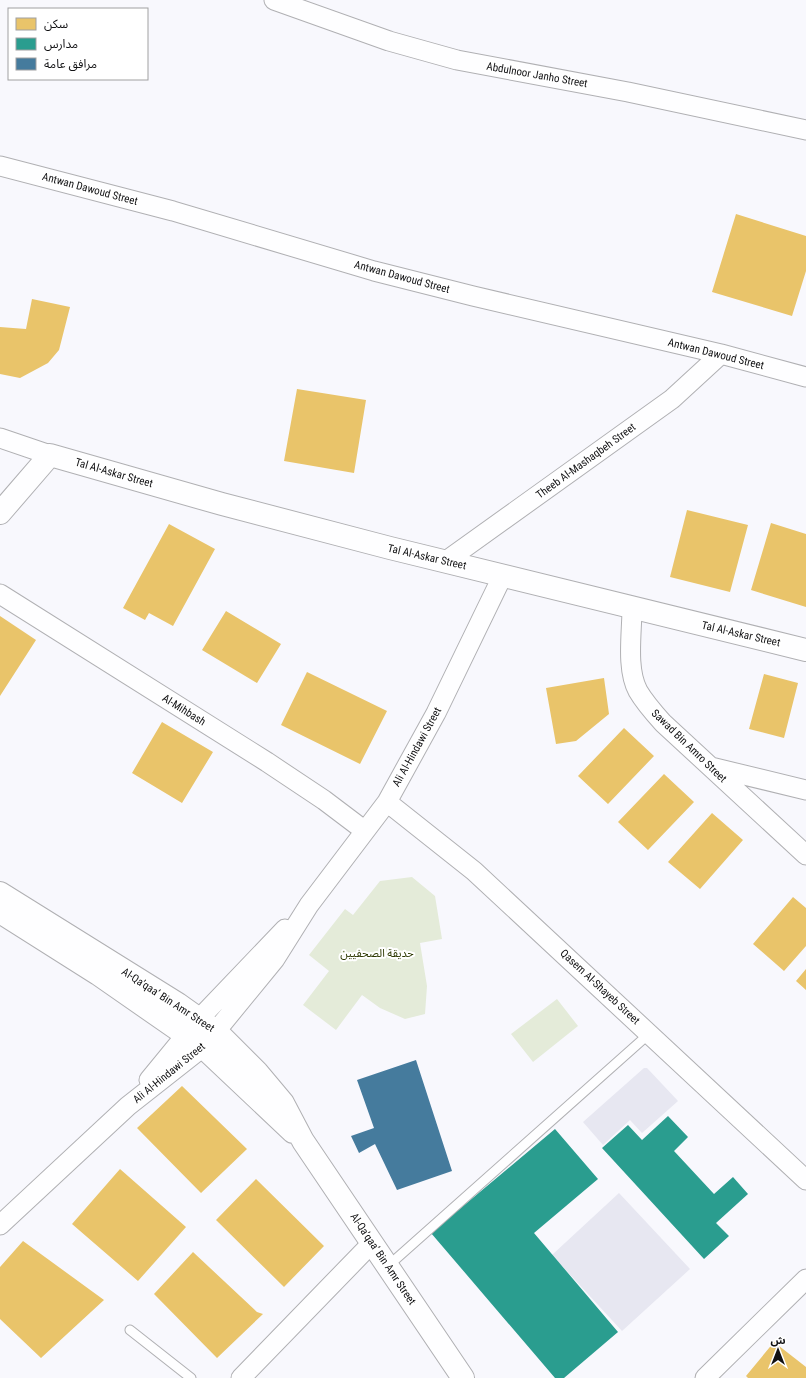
<svg xmlns="http://www.w3.org/2000/svg" width="806" height="1378" font-family="'Roboto Condensed','Noto Sans Arabic',sans-serif">
<rect width="100%" height="100%" fill="#f8f8fd"/>
<path fill="#e7e7f1" d="M644,1068H647L678,1101L642,1133L630,1120L603,1145L583,1122Z
M619,1193L690,1269L622,1331L552,1255Z"/>
<path fill="#e4ebd9" d="M412,877L435,896L442,939L420,943L427,986L425,1014L405,1019L380,1008L362,995L336,1030L303,1005L329,971L309,955L345,909L353,915L380,881Z
M557,999L578,1026L533,1062L511,1034Z"/>
<path fill="#e9c46a" d="M736,214L806,236V271L792,316L712,292Z
M32,299L70,307L59,350L48,363L20,378L0,374V327L26,329Z
M297,389L366,400L354,473L284,461Z
M687,510L748,525L730,592L670,577Z
M771,523L806,534V607L751,590Z
M169,524L215,549L173,626L149,613L145,620L123,608Z
M226,611L281,644L257,683L202,650Z
M0,616L36,640L0,696Z
M307,672L387,711L360,764L281,725Z
M764,674L798,683L784,738L749,729Z
M604,678L609,714L576,741L556,744L546,688Z
M162,722L213,752L182,803L132,773Z
M624,728L654,756L608,804L578,776Z
M664,774L694,802L648,850L618,822Z
M712,813L743,840L700,889L668,862Z
M793,897L806,908V946L784,971L753,944Z
M806,969V990L796,981Z
M182,1086L247,1149L201,1193L137,1128Z
M120,1169L186,1227L138,1281L72,1224Z
M256,1179L324,1246L284,1287L216,1220Z
M23,1241L104,1300L41,1358L0,1319V1267Z
M193,1252L257,1312L263,1314L217,1358L154,1294Z
M774,1342L806,1367V1378H748L746,1376Z"/>
<path fill="#2a9d8f" d="M668,1116L688,1137L674,1151L714,1194L733,1177L748,1194L716,1223L729,1236L704,1259L602,1148L628,1125L642,1140Z
M555,1129L598,1179L534,1233L618,1332L564,1378H555L431,1233Z"/>
<path fill="#457b9d" d="M416,1060L452,1171L397,1190L375,1144L359,1153L351,1136L374,1128L357,1080Z"/>
<g fill="none" stroke-linecap="round" stroke-linejoin="round">
<g stroke="#b0b0b3" stroke-width="11">
<path id="service" d="M388,1266L650,1033
M130,1330L191,1378"/>
</g>
<g stroke="#b0b0b3" stroke-width="21">
<path id="minor" d="M274,0L389,41L457,60L628,92L806,130
M0,166L173,211L374,271L473,296L721,354L806,377
M0,438L50,455
M446,561L672,399L721,354
M0,594L267,762L324,800L365,831
M632,608C632,633 626,669 638,691C645,703 654,713 663,723L806,855
M711,767L806,790
M387,802L474,871L806,1180
M149,1080L199,1019L285,929
M0,1225L128,1106L203,1047L275,959L309,905L387,802L436,713L503,575
M241,1378L372,1243
M705,1378L806,1279"/>
</g>
<g stroke="#b0b0b3" stroke-width="24">
<path id="tertiary" d="M0,513L50,455L222,504L390,548L806,650
M0,893L178,1004L216,1031L257,1072L283,1103L303,1141L463,1378
M0,912L98,974L203,1047L293,1132"/>
</g>
<use href="#service" stroke="#fefeff" stroke-width="9"/>
<use href="#minor" stroke="#fefeff" stroke-width="19"/>
<use href="#tertiary" stroke="#fefeff" stroke-width="22"/>
</g>
<g text-anchor="middle" dominant-baseline="central" stroke-width="4" stroke-linejoin="round" paint-order="stroke">
<g font-size="11" fill="#111113" stroke="#fff">
<text transform="translate(537 75) rotate(10)">Abdulnoor Janho Street</text>
<text transform="translate(90 189) rotate(15)">Antwan Dawoud Street</text>
<text transform="translate(402 277) rotate(15)">Antwan Dawoud Street</text>
<text transform="translate(716 354) rotate(14)">Antwan Dawoud Street</text>
<text transform="translate(586 461) rotate(-36)">Theeb Al-Mashaqbeh Street</text>
<text transform="translate(114 473) rotate(16)">Tal Al-Askar Street</text>
<text transform="translate(427 557) rotate(13)">Tal Al-Askar Street</text>
<text transform="translate(741 634) rotate(13)">Tal Al-Askar Street</text>
<text transform="translate(184 710) rotate(32)">Al-Mihbash</text>
<text transform="translate(689 746) rotate(44)">Sawad Bin Amro Street</text>
<text transform="translate(417 747) rotate(-61)">Ali Al-Hindawi Street</text>
<text transform="translate(600 987) rotate(43)">Qasem Al-Shayeb Street</text>
<text transform="translate(168 1000) rotate(33)">Al-Qa’qaa’ Bin Amr Street</text>
<text transform="translate(169 1073) rotate(-39)">Ali Al-Hindawi Street</text>
<text transform="translate(383 1259) rotate(56)">Al-Qa’qaa’ Bin Amr Street</text>
</g>
<g font-size="11" fill="#2c3800" stroke="#fff">
<text x="377" y="953">حديقة الصحفيين</text>
</g>
</g>
<rect x="8" y="8" width="140" height="72" fill="#ffffff" stroke="#a0a0a1"/>
<rect x="16" y="18" width="20" height="12" fill="#e9c46a" stroke="#a0a0a1"/>
<text x="44" y="28" font-size="12" fill="#111113">سكن</text>
<rect x="16" y="38" width="20" height="12" fill="#2a9d8f" stroke="#a0a0a1"/>
<text x="44" y="48" font-size="12" fill="#111113">مدارس</text>
<rect x="16" y="58" width="20" height="12" fill="#457b9d" stroke="#a0a0a1"/>
<text x="44" y="68" font-size="12" fill="#111113">مرافق عامة</text>
<g transform="translate(778 1350)" stroke="#ffffff" stroke-width="3" paint-order="stroke">
<path d="M0-3L7 15L0 10L-7 15Z" fill="#111113"/>
<text y="-6" font-size="11" font-weight="bold" text-anchor="middle" fill="#111113">ش</text>
</g>
</svg>
